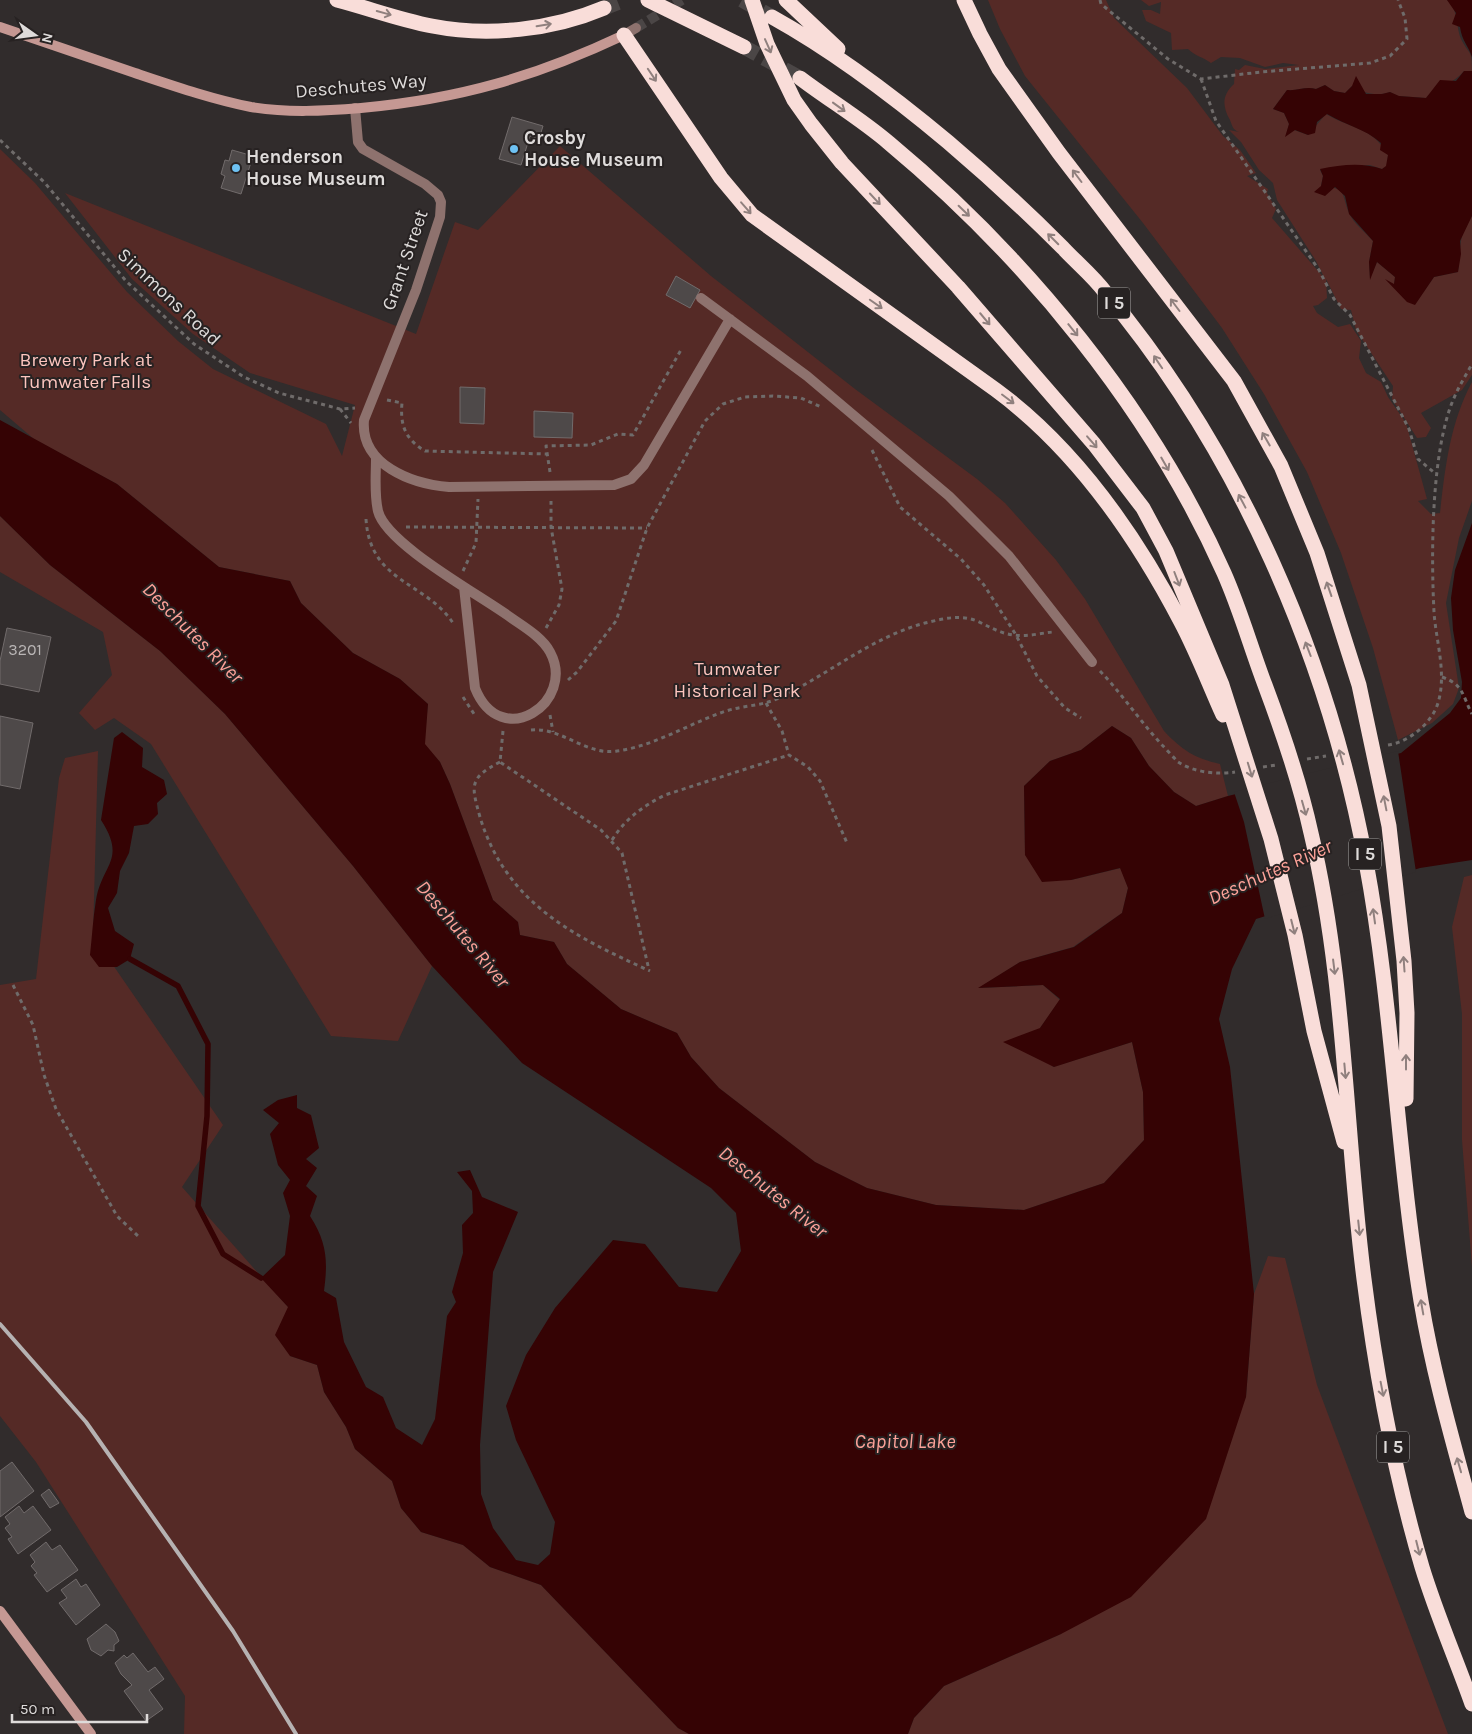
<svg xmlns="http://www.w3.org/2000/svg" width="1472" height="1734" font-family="Karla,sans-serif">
<rect width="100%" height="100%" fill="#312c2c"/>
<path fill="#552a26" d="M988,0H1106L1114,18L1187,88L1223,136L1240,150L1256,173L1247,176L1268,189L1267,193L1276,209L1272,218L1325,279L1316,261L1277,200L1273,183L1259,170L1241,142L1229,130L1239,132C1232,129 1233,127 1230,120C1222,106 1222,95 1234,84L1235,69L1239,70L1245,65L1265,69L1299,65L1283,63L1265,67L1240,58L1221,57L1211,63C1203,57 1195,56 1188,49L1172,50L1171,33L1146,21L1142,10H1151L1160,14L1161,2L1149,6L1141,0H1447C1460,12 1455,27 1462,41C1471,57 1472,50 1472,71H1464C1452,85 1437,86 1426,98L1398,96L1390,92C1375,97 1365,93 1352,86L1345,93L1334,91L1325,85L1316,89C1306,86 1298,91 1287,90L1273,109L1284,113L1289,124L1286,136L1294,130L1308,135L1326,114C1353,130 1371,126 1388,155L1387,166L1382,169L1370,165L1320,170L1323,176L1321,186C1348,188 1341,194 1349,213C1353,223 1366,233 1373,241L1369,262L1370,278L1377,262L1395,277L1394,285L1388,281L1415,304L1434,277L1458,272C1461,253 1458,231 1472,216V375L1462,390L1421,413L1431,428L1426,437L1417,438L1392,399L1393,386L1356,330L1351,310L1341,309L1326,279L1327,298L1318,305L1313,306L1317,313L1338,327L1350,324L1361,341L1359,358L1366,373L1381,382L1388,397L1406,423L1427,499L1418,501L1431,514L1440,513C1445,468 1450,423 1472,382V501L1459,538L1446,603L1459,688L1453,704L1432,723L1398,740L1373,648L1341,553L1307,472L1264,394L1222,328L1143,223L1025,76L1000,29Z
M560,146L711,276L855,389L977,479L1005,503L1056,560L1085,599L1164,731C1182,750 1194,758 1220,764L1228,796L1196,806L1174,792L1149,766L1131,738L1112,726L1081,750L1050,761L1024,786L1025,855L1071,880L1121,868L1128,888L1122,913L1073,947L1020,962L979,988L1043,985L1060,1000L1040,1028L1053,1067L1132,1042L1143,1092L1144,1140L1104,1183L1024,1210L936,1205L867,1188L815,1162L719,1088L691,1057L677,1033L621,1009L567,964L554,942L520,935L518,922L493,900L450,784L440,762L424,744L428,704L400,679L353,653L301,603L290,581L219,567L117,484L34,439L0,410V149L35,183L127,292L178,341L213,369L326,424L342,456L355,405L250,373L193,334L132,279L65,193L416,334L455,222L478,230Z
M0,516L50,565L160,651L225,714L353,866L432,966L398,1041L331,1036L151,744L114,718L95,730L79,713L112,675L103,632L0,572Z
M98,751L93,936L223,1125L182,1187L288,1307L290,1356L317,1365L324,1392L346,1427L355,1449L392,1481L401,1508L421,1532L463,1545L490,1567L541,1585L678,1728L689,1734H184L185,1696L36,1462L0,1416V985L36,979L59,778L65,758Z
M1472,875V1267L1462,1140V1014L1452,927L1464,877Z
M1268,1256L1285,1258L1317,1385L1448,1734H908L914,1718L944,1686L1061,1634L1246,1397L1254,1294Z"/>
<path fill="#350304" d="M1447,0H1472V57C1468,45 1462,41 1460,27L1452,24L1456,13Z
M1464,71H1472V216L1460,241L1461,254L1458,272L1434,277L1415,305L1407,302L1385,279L1394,284L1395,277L1377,262L1370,280L1369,262L1373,241L1349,214L1345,196L1335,187L1325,196L1314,192L1321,186L1323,176L1320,169C1341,165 1361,162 1382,169L1386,166L1388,155L1380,150L1381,143C1364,128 1347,126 1327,114L1317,122L1315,133L1308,135L1295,130L1285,137L1289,124L1284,113L1273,109L1287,90C1298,91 1306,86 1316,89L1325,85L1334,91L1345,93L1352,86L1356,76L1366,94H1382L1390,92L1399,96L1426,98L1440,80L1456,81Z
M0,420L117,484L219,567L290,581L301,603L353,653L400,679L428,704L425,744L440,762L450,784L493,900L518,922L520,935L554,942L567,964L621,1009L677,1033L691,1057L719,1088L815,1162L867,1188L936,1205L1024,1210L1104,1183L1144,1140L1143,1092L1132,1042L1054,1067L1003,1042L1040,1028L1060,999L1043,985L978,988L1020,962L1074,947L1122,913L1128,888L1120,868L1071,880L1042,882L1025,855L1024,786L1050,761L1081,750L1112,726L1131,738L1149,766L1174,792L1196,806L1228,796L1401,753L1450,713L1461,698L1462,682L1453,630L1451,598L1455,570L1472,523V860L1420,868L1256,919L1232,969L1219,1019L1230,1067L1254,1294L1246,1397L1206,1519L1131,1597L1061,1634L944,1686L914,1718L908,1734H689L678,1728L541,1585L490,1567L463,1545L421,1532L401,1508L392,1481L355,1449L346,1427L324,1392L317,1365L290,1356L275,1335L288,1307L261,1278L285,1255L290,1216L283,1193L290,1180L278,1165L270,1134L279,1123L263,1110L278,1100L297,1095V1108L311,1115L319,1148L306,1159L317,1168L306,1186L317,1196L310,1216C327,1243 328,1260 324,1291L336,1298L344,1342L366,1387L383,1397L396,1428L422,1445L435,1419L447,1316L456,1302L452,1292L463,1253L462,1225L473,1213L472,1191L457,1172L470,1170L482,1197L518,1212L493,1272L480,1445L481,1494L493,1528L516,1560L538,1565L550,1554L555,1522L516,1440L506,1406L526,1355L555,1308L613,1240L645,1244L679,1287L717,1292L741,1251L736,1213L711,1188L522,1063L432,966L353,866L225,714L160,651L50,565L0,516Z
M122,732L143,748L142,767L164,780L167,794L157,803L158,814L148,824L134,826L129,853L120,871L117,893L108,908L115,931L134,944L130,959L117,967H99L90,955C92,937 93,918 96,900C102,864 127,860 101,820L114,738Z"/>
<path fill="#312c2c" d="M1398,751L1416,872L1265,919L1244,822L1234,792Z"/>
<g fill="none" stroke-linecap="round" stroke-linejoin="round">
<path stroke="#350304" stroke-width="5.5" d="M130,959L178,986L208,1044L207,1116L198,1206L223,1254L261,1278"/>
</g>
<path fill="#4e4949" stroke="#716b6b" d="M512,117L543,126L539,139L530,136L521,165L499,159Z
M232,150L253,156L241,194L221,188L225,176L221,174L225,160L229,161Z
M676,276L700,290L690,308L666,295Z
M460,387L485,388L484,424L460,423Z
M534,411L573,413L572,438L534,437Z
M7,628L51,637L39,692L0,684V661Z
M0,716L33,723L20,789L0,785Z
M12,1462L34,1491L0,1517V1471Z
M49,1489L59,1503L50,1508L41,1495Z
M19,1506L24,1513L33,1506L51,1530L18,1554L8,1539L12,1537L5,1528L10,1524L5,1517Z
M46,1542L52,1550L60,1545L78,1570L47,1592L34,1575L37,1573L31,1566L35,1562L30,1555Z
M76,1579L81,1587L86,1584L100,1605L76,1625L59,1603L67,1598L61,1590Z
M106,1624L115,1632L119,1641L114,1645V1651L108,1650L101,1656L91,1650L87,1639Z
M133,1653L148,1672L155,1667L164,1679L149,1690L163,1709L146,1721L124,1691L132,1685L121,1674L115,1663L124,1655L127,1658Z"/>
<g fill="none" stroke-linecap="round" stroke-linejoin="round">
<path stroke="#4b4646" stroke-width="10" stroke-dasharray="10 5" stroke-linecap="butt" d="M636,28L682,0"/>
<path stroke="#4b4646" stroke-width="15" stroke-dasharray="15 8" stroke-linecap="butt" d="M742,0L772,17
M604,8L624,0
M744,47L800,78"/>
<path stroke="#6f6b6a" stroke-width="3" stroke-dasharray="4 4" stroke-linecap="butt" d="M1100,0L1101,4L1168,59L1201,79L1261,72L1370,63L1390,56L1407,39L1405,18L1398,0
M1201,79L1216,121L1319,270L1334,299L1350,315L1409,429L1418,459L1437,475
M0,140L45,183L126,281L194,344L244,377L279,393L340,409L355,408
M387,400L402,403C400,425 405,439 425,451L546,454
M340,409L351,423
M872,450L900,507L961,559L984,585L1016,635L1037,676L1065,708L1081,718
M550,472L546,446L591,445L618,434L633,435L682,348
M366,519C370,583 425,581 453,623
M406,527L647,528
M463,571L476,543L478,499
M546,628L559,605L562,589L551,527V501
M1100,671C1122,694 1140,721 1162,745C1167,750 1173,757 1178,762C1193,772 1217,775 1235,772
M1442,677C1464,685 1462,695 1472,714
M568,680L577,672L616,621L647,528L705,421L723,404L745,397L773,396L801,398L821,407
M463,697L476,717
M766,703L782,731L789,755L808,767L820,781L847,843
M550,715L553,732
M531,730C562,727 586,756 617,751C655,746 690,723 726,711C745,705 764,706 781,697C829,674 872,637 925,623C942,619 960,614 977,621C990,627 1001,634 1015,635C1027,637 1041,633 1053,632
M503,731L500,762L601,830L622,853L649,970
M1388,745C1409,742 1432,723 1438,703C1447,673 1436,642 1434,612C1431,554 1431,450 1454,398C1459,386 1466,375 1472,364
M1307,759L1326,756
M500,762C469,778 471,785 480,817C506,903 573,936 650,971
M1263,767L1276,765
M612,840C625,819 643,806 665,795L789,755
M13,985L33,1025L44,1075L56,1109L117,1216L139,1237"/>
<path stroke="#8e726e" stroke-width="10" d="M355,108L358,142L363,149L425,184L438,195L441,202L440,217L416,290L364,420C360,465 412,484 449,487L614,485L631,479L644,465L730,319
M701,298L807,376L949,496L1009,556L1092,662
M376,458C376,475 374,494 378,511C386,544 480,595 510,617C524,627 542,637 550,652C577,702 501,753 475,688L464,587"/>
<path stroke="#8e726e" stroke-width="10" d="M624,35L636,28"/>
<path stroke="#c59893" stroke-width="10" d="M0,27C44,42 88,57 132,72C171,85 211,99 251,107C287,113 325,111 361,108C459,99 535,77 624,35
M0,1611L91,1734"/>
<path stroke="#f9ddd9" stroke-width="15" d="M337,0C368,8 400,20 432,26C488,37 552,30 604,8
M648,0L744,47
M752,0L767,44L794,100L811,124L842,163L958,287L1094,444L1143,508L1166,551L1222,685L1271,839L1295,935L1314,1031L1344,1142
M786,0L838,49
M964,0L980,34L999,69L1059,153L1234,381L1281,466L1317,553L1359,685L1389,826L1404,961L1407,1013L1406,1099
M772,17C835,52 893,96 948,142C988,176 1026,211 1063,248C1077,263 1093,276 1105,292C1239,452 1328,657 1366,862C1393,1007 1397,1155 1421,1301C1433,1373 1453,1442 1472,1512
M624,35L721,178L752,215L996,390C1076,449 1135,534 1181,622C1197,652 1209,684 1223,715
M800,78C829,100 861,119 889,143C1026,257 1151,409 1224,573C1240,609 1251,648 1265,685C1283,733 1300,783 1311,833C1346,980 1345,1131 1364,1279C1376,1374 1395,1475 1422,1567C1436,1613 1456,1659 1472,1704"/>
<path stroke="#b6b2b2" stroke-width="4" d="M0,1324L86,1422L233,1631L296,1734"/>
</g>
<defs><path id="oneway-shaft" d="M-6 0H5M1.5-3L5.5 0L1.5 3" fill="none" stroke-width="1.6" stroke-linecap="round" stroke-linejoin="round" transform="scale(1.25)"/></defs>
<g stroke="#90807e">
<use href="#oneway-shaft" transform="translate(384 13) rotate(15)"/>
<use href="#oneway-shaft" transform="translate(544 25) rotate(-9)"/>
<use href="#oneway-shaft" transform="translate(768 46) rotate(66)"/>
<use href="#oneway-shaft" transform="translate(652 75) rotate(56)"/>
<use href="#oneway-shaft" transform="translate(839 107) rotate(36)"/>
<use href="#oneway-shaft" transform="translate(1077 176) rotate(-127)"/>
<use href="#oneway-shaft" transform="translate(875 199) rotate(47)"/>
<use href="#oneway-shaft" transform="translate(746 208) rotate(49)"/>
<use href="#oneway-shaft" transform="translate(964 211) rotate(44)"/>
<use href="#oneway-shaft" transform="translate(1053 239) rotate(-135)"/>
<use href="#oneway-shaft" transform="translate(876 304) rotate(35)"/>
<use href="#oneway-shaft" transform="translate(1175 305) rotate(-127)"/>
<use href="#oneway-shaft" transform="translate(985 319) rotate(50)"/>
<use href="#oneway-shaft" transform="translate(1073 330) rotate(51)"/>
<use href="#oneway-shaft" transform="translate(1158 362) rotate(-124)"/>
<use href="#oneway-shaft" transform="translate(1008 399) rotate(37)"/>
<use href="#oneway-shaft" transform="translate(1266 439) rotate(-120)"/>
<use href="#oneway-shaft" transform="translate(1092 442) rotate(49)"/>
<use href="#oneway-shaft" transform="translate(1165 464) rotate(60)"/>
<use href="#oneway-shaft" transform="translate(1242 501) rotate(-118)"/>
<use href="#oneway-shaft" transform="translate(1177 579) rotate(69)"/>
<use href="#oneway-shaft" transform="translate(1329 589) rotate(-109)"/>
<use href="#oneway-shaft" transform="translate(1308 649) rotate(-111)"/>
<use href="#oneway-shaft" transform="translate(1341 757) rotate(-106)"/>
<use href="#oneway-shaft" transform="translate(1250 770) rotate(73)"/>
<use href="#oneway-shaft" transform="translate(1385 803) rotate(-101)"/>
<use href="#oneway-shaft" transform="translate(1304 808) rotate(74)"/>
<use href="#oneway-shaft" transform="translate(1374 916) rotate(-98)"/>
<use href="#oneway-shaft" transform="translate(1293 927) rotate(76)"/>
<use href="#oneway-shaft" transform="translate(1404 964) rotate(-94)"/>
<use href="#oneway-shaft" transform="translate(1334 967) rotate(83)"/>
<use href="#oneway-shaft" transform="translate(1406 1062) rotate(-90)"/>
<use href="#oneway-shaft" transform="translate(1345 1071) rotate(85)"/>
<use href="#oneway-shaft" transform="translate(1359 1228) rotate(84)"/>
<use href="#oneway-shaft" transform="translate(1422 1307) rotate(-100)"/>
<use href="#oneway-shaft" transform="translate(1382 1389) rotate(79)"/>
<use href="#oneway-shaft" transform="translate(1459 1465) rotate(-106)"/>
<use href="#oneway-shaft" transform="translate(1418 1548) rotate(76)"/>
</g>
<g fill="#6ec2f3" stroke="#272222" stroke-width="2">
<circle cx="514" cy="149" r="5"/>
<circle cx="236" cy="168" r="5"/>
</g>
<g text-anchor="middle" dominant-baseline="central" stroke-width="4" stroke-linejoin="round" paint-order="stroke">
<g font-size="16" fill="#bab6b6">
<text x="25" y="649">3201</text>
</g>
<g fill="#272222" stroke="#a7a4a3" stroke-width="1">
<rect x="1098" y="287.5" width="32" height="31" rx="4"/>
<rect x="1349" y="838.5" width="32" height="31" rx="4"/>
<rect x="1377" y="1431.5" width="32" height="31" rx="4"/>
</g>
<g font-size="18" font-weight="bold" fill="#dedbda">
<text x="1114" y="303">I 5</text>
<text x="1365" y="854">I 5</text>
<text x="1393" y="1447">I 5</text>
</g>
<g font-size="19" fill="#dedbda" stroke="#272222">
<text transform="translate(361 86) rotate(-5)">Deschutes Way</text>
<text transform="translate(405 260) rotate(-71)">Grant Street</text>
<text transform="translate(169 297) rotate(43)">Simmons Road</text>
</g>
<g font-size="19" font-weight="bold" fill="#dedbda" stroke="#272222" text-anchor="start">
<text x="524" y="138">Crosby<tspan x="524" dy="22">House Museum</tspan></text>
<text x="246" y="157">Henderson<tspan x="246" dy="22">House Museum</tspan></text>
</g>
<g font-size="19" fill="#fdc5be" stroke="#272222">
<text x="86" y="360">Brewery Park at<tspan x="86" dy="22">Tumwater Falls</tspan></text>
<text x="737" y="669">Tumwater<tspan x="737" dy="22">Historical Park</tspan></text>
</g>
<g font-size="20" font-style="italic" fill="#fda299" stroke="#272222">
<text transform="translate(193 633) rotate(45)">Deschutes River</text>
<text transform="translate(1270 872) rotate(-24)">Deschutes River</text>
<text transform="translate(463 934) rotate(50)">Deschutes River</text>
<text transform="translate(773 1192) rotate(39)">Deschutes River</text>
<text x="905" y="1441">Capitol Lake</text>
</g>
</g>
<g transform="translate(35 35) rotate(104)" stroke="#272222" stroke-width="4" paint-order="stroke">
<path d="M0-4L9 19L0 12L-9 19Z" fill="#dedbda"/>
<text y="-8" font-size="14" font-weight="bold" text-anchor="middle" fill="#dedbda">N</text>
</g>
<path d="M12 1714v8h135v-8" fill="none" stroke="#dedbda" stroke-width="2.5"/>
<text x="20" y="1714" font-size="15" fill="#dedbda" stroke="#272222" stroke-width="4" paint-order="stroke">50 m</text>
</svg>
